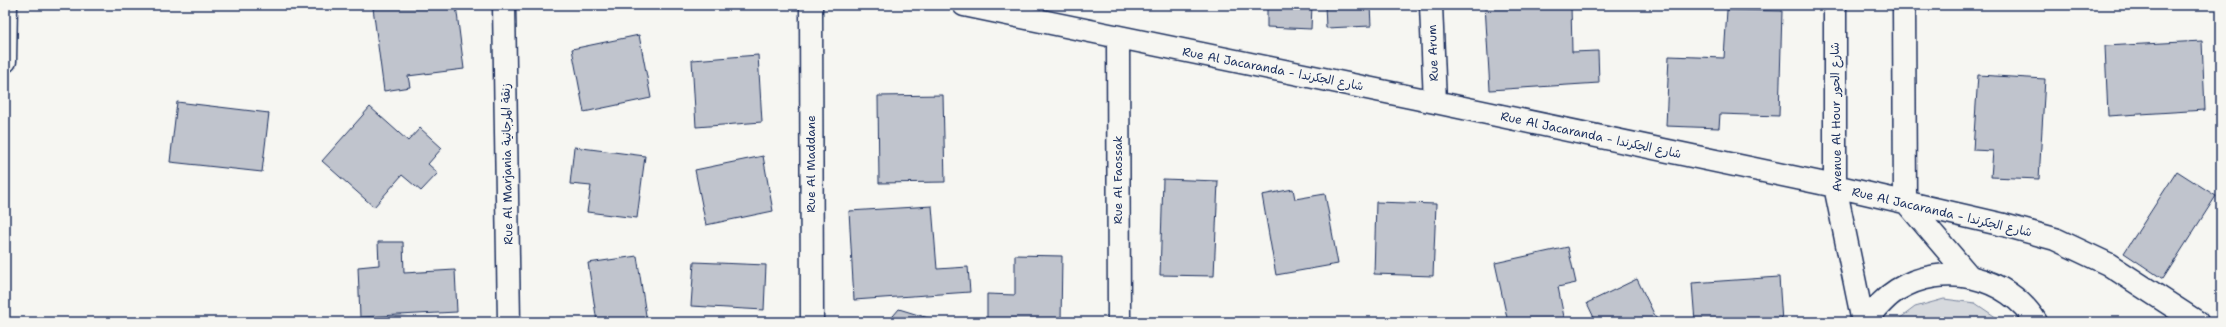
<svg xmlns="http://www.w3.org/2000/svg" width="2226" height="327" font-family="'Shantell Sans','Playpen Sans Arabic',sans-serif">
<rect width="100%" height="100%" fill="#f6f6f2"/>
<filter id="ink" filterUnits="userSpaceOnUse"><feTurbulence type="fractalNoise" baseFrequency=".025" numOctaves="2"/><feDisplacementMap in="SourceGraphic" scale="8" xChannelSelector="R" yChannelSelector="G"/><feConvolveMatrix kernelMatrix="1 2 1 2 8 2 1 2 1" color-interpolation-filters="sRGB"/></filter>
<g filter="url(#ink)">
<path fill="#d6d9dd" stroke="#78849e" d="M1944,299L1975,303L2003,322H1895L1915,307Z"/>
<path fill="#c0c4cd" stroke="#1b2f5e" d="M394,5H456L464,69L408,76L410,87L384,91L373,8Z
M1229,5H1312L1311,29L1267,27V7Z
M1325,5H1370L1371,26L1326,28Z
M1485,5H1571L1572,52L1598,51L1599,83L1490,90Z
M1727,10L1782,11L1779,116L1720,114L1719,128L1666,126L1669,56L1724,58Z
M639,35L651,98L584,112L572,49Z
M2202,41L2205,110L2108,116L2105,46Z
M758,55L762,122L696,127L692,60Z
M1978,75L2045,79L2039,179L1991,177L1993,151L1973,150Z
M943,95L945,182L879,183L878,96Z
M177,102L269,113L262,172L170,162Z
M370,107L408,141L420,128L442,148L428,164L438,173L421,191L402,175L374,207L322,161Z
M574,147L645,156L637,218L587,212L591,186L570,184Z
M763,156L773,211L706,225L695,170Z
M2177,171L2216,196L2163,279L2124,253Z
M1163,179L1218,181L1214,276L1160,275Z
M1293,189L1295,199L1325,194L1338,264L1276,275L1262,195Z
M1376,202L1436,204L1433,276L1374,274Z
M932,206L937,269L968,267L970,292L854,300L849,211Z
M378,242H403L404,273L455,270L457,312L360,317L358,267L379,265Z
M1568,247L1576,283L1558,287L1565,322H1508L1495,263Z
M1015,255L1062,256L1061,322H987V294L1015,295Z
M637,256L647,322H597L588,263Z
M694,262L766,265L764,310L691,306Z
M1779,277L1782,322H1695L1692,283Z
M1637,279L1658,322H1596L1587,303Z
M899,309L938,321L888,322Z"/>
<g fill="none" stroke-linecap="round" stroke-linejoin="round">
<g stroke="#1b2f5e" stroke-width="25">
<path id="minor" d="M504,5L509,322
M811,5L812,322
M964,5L1435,102L1835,186L2004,225L2055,239L2108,264L2197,322
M1431,5L1435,102
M1835,5V186L1863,322
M1904,5L1905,201L1969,276
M1118,37L1119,322
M5,61L6,5"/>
</g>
<g stroke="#1b2f5e" stroke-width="25">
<path id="major" d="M1865,322C1875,310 1884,298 1897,290C1943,261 2008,276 2036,322"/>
</g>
<use href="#minor" stroke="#f6f6f2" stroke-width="22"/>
<use href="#major" stroke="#f6f6f2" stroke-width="22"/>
</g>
</g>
<g text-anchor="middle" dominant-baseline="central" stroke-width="3" stroke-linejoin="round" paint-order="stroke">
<g font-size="12" fill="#1b2f5e" stroke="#f6f6f2">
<text transform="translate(1433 53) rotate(-92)">Rue Arum</text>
<text transform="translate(1273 69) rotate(11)">Rue Al Jacaranda - شارع الجكرندا</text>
<text transform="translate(1836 117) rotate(-91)">Avenue Al Hour شارع الحور</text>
<text transform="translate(1591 135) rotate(12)">Rue Al Jacaranda - شارع الجكرندا</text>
<text transform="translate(507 164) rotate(-91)">Rue Al Marjania زنقة المرجانية</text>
<text transform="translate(811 164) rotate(-90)">Rue Al Maddane</text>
<text transform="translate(1118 180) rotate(-90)">Rue Al Faossak</text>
<text transform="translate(1942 212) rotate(13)">Rue Al Jacaranda - شارع الجكرندا</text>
</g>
</g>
<rect width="2226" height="327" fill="none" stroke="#f6f6f2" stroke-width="20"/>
<rect x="10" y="10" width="2206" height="307" fill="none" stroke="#1b2f5e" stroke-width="1.5" filter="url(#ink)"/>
</svg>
